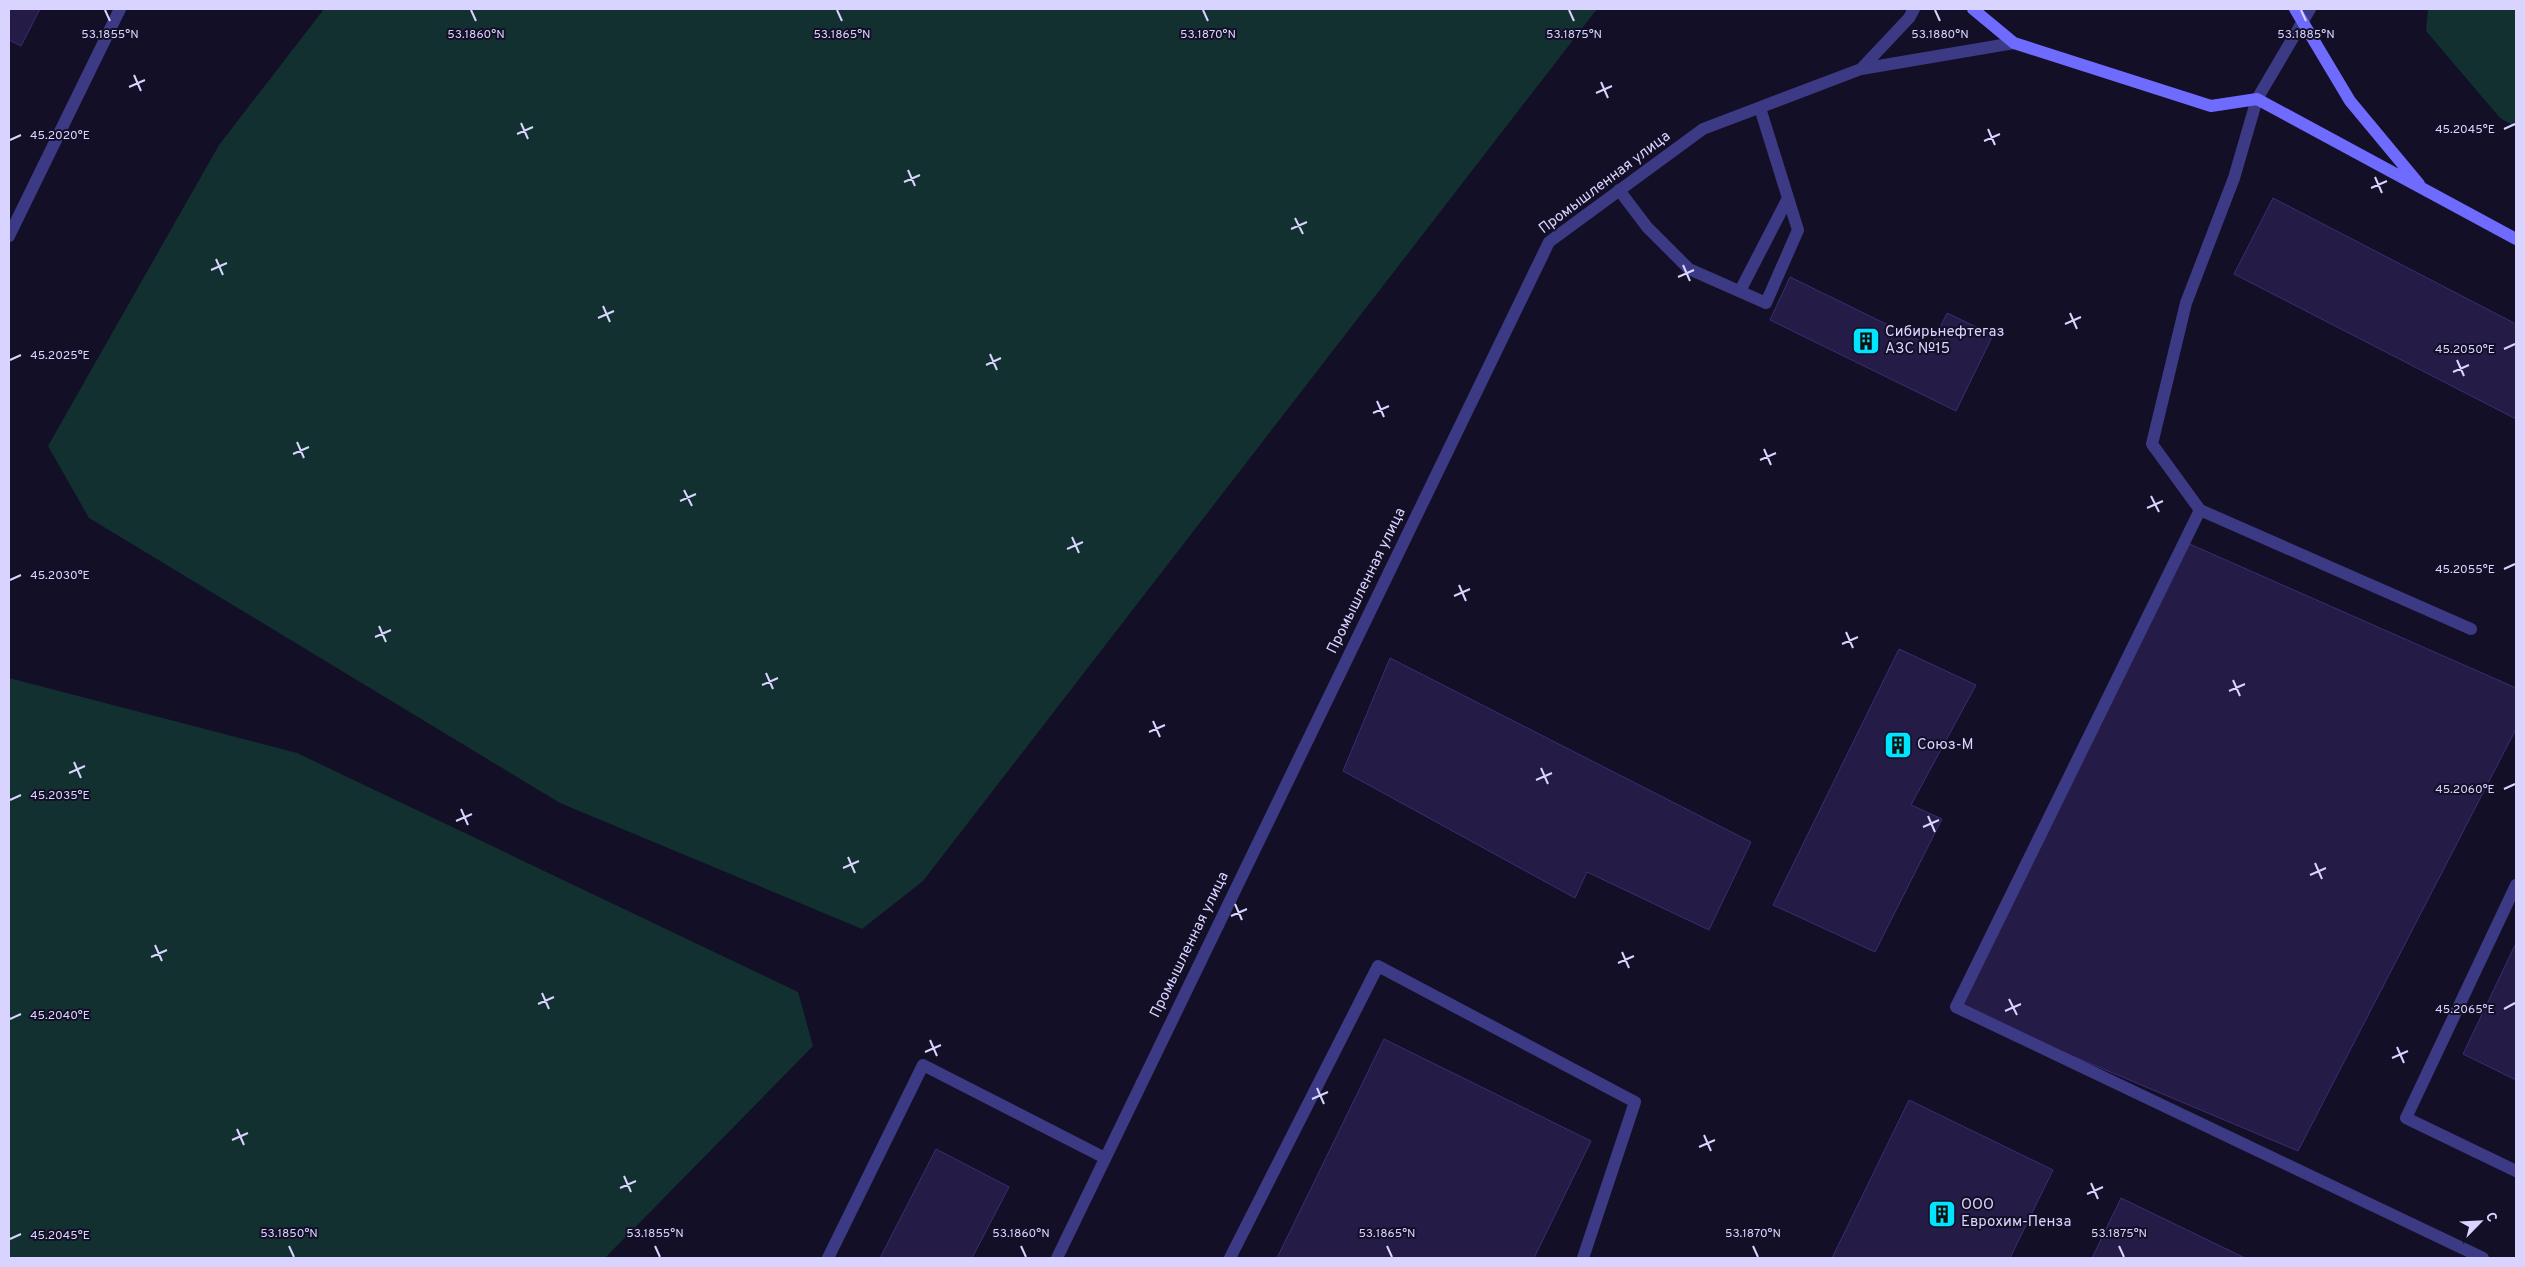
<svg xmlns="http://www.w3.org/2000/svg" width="2525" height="1267" font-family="Overpass,sans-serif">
<rect width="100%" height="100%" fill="#130f26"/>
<path fill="#12302f" d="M324,9H1597L923,881L862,929L560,803L89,518L48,446L219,145Z
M2428,9H2516V127L2500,118L2426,31Z
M9,678L297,753L798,992L813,1046L605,1258H9Z"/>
<path fill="#241b47" stroke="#3b2d73" d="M9,9H40L21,46L9,40Z
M2273,198L2516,324V419L2234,274Z
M1790,277L1931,346L1947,313L1993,335L1956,411L1770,320Z
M2185,542L2516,688V729L2298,1151L1956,1007Z
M1899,649L1976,685L1911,805L1942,819L1875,952L1773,905Z
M1390,658L1751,842L1709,930L1587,872L1575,898L1343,771Z
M2516,943V1080L2463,1054Z
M1384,1039L1591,1141L1534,1258H1277Z
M1909,1100L2053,1170L2010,1258H1832Z
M936,1149L1009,1187L972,1258H880Z
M2121,1198L2245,1258H2092Z"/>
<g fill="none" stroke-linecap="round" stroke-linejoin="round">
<path stroke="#3d3a85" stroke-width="12" d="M2257,99L2234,178L2186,303L2152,444L2200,510L1956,1007L2483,1258
M1619,190L1647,227L1689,269L1766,303L1798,230L1760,108
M9,236L120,9
M1740,291L1788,198
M2200,510L2471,629
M2516,885L2406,1118L2516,1171
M828,1258L923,1065L1105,1158
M1230,1258L1378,966L1635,1102L1583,1258"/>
<path stroke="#3d3a85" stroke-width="12" d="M1861,69L1909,18L1914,9
M2257,99L2310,9
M1057,1258L1549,242L1703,129L1861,69L2014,43"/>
<path stroke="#6f6bff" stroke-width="12" d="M1973,9L2014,43L2211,106L2257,99L2516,239
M2295,9L2350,101L2419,184"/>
</g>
<path fill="none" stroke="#d9d4ff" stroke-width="2" d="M105,10L110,21M471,10L476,21M837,10L842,21M1203,10L1208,21M1569,10L1574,21M1935,10L1940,21M2301,10L2306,21M134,75L141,91M1601,82L1608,98M129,87L145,80M1596,93L1612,86M521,123L528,139M1988,129L1995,145M2504,129L2515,124M517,134L533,127M10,140L21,135M1984,141L2000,134M908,170L915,186M2375,177L2382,193M904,182L920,175M2371,188L2387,181M1295,218L1303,234M1291,229L1307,222M216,259L223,275M1683,265L1690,281M211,270L227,263M1678,277L1694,270M603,306L610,322M2070,313L2077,329M598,318L614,311M2065,324L2081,317M2504,349L2515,344M990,354L997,370M10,360L21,355M2457,360L2464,376M986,365L1001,358M2453,372L2469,365M1377,401L1384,417M1373,413L1389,406M297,442L304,458M1764,449L1771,465M293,454L309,447M1760,460L1776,453M684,490L692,506M2151,496L2159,512M680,501L696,494M2147,508L2163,501M1072,537L1079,553M1067,549L1083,542M2504,569L2515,564M10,580L21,575M1459,585L1466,601M1454,596L1470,589M379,626L386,642M1846,632L1853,648M375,637L391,630M1842,644L1858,637M766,673L773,689M2233,680L2240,696M762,685L778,678M2229,691L2245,684M1153,721L1160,737M1149,732L1165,725M74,762L81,778M1541,768L1548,784M69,773L85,766M1536,780L1552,773M2504,789L2515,784M10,800L21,795M461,809L468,825M1928,816L1935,832M456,821L472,814M1923,827L1939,820M848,857L855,873M2315,863L2322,879M843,868L859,861M2310,875L2326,868M1235,904L1242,920M1231,916L1247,909M155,945L162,961M1622,952L1629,968M151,957L167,950M1618,963L1634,956M542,993L549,1009M2009,999L2017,1015M538,1004L554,997M2504,1009L2515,1003M2005,1011L2021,1004M10,1019L21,1014M930,1040L937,1056M2397,1047L2404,1063M925,1052L941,1045M2392,1058L2408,1051M1317,1088L1324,1104M1312,1099L1328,1092M237,1129L244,1145M1704,1135L1711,1151M232,1140L248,1133M1699,1147L1715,1140M624,1176L631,1192M2091,1183L2098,1199M620,1188L636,1181M2087,1194L2103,1187M10,1239L21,1234M289,1246L294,1257M655,1246L660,1257M1021,1246L1026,1257M1387,1246L1392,1257M1753,1246L1758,1257M2119,1246L2124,1257"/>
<defs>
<g id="building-square" transform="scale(1.4375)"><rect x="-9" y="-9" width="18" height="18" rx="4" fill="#00e5ff" stroke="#130f26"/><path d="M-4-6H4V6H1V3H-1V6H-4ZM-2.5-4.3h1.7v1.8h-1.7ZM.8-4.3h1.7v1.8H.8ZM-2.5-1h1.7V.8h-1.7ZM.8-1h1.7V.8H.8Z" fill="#111"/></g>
</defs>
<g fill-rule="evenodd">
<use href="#building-square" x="1866" y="341"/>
<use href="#building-square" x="1898" y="745"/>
<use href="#building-square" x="1942" y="1214"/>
</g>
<g text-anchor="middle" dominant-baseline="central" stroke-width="4" stroke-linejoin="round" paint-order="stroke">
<g font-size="15" fill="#d9d4ff" stroke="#130f26">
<text transform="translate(1605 183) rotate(-37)">Промышленная улица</text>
<text transform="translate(1367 581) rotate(-64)">Промышленная улица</text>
<text transform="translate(1190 945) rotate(-64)">Промышленная улица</text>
</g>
<g font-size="15" fill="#d9d4ff" stroke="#130f26" text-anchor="start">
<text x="1885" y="332">Сибирьнефтегаз<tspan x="1885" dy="17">АЗС №15</tspan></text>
<text x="1917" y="745">Союз-М</text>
<text x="1961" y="1205">ООО<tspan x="1961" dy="17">Еврохим-Пенза</tspan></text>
</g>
</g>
<g font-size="12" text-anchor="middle" fill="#d9d4ff" stroke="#130f26" stroke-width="4" stroke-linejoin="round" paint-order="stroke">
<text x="110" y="38">53.1855°N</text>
<text x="476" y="38">53.1860°N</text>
<text x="842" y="38">53.1865°N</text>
<text x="1208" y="38">53.1870°N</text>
<text x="1574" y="38">53.1875°N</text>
<text x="1940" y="38">53.1880°N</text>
<text x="2306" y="38">53.1885°N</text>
<text x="2465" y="133">45.2045°E</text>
<text x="60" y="139">45.2020°E</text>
<text x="2465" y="353">45.2050°E</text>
<text x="60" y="359">45.2025°E</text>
<text x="2465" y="573">45.2055°E</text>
<text x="60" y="579">45.2030°E</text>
<text x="2465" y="793">45.2060°E</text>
<text x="60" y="799">45.2035°E</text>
<text x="2465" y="1013">45.2065°E</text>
<text x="60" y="1019">45.2040°E</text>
<text x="289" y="1237">53.1850°N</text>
<text x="655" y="1237">53.1855°N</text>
<text x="1021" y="1237">53.1860°N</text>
<text x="1387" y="1237">53.1865°N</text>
<text x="1753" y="1237">53.1870°N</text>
<text x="2119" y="1237">53.1875°N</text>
<text x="60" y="1239">45.2045°E</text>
</g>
<rect width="2525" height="1267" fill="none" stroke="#d9d4ff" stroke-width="20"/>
<g transform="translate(2480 1222) rotate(66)" stroke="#130f26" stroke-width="4" paint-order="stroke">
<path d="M0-4L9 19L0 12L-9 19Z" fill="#d9d4ff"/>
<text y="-8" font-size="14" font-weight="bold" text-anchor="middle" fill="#d9d4ff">С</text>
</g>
</svg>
